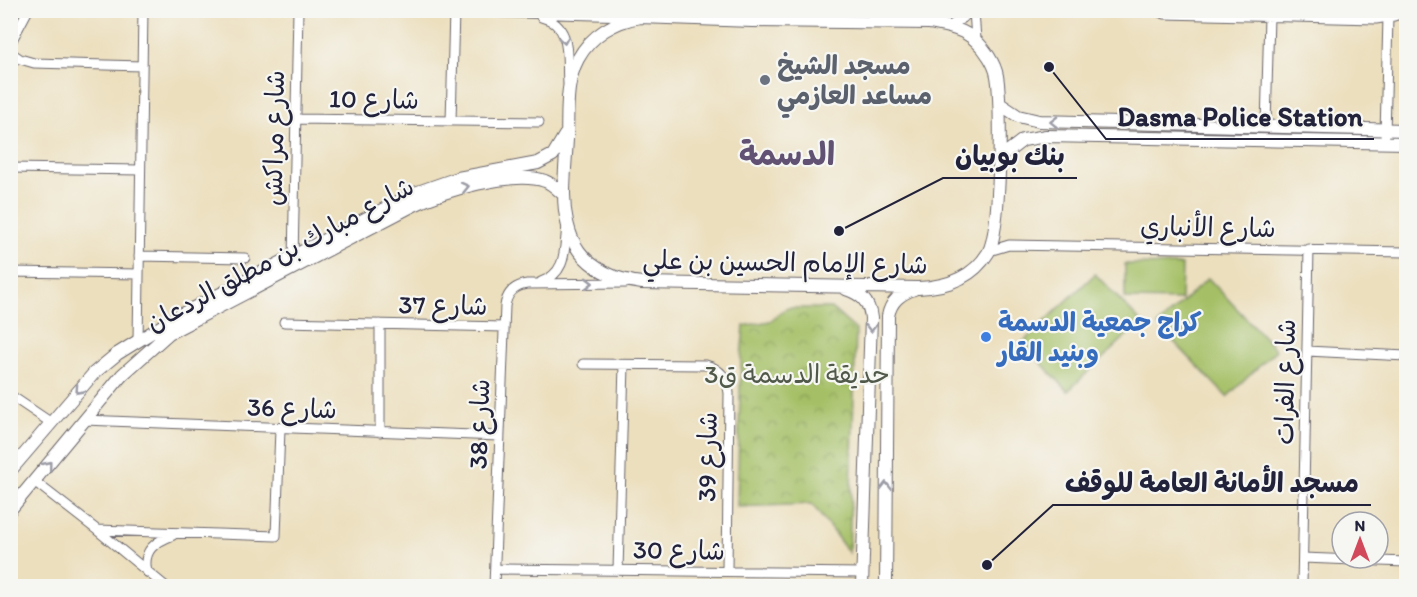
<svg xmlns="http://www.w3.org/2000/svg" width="1417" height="597" font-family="Itim,'Playpen Sans Arabic',sans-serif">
<defs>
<pattern id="park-crowns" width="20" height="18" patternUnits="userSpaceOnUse" patternTransform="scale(1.5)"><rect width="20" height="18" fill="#a4bf65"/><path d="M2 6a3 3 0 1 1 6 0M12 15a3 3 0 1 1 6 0" fill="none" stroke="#859b54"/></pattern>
</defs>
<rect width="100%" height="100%" fill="#f6f6f2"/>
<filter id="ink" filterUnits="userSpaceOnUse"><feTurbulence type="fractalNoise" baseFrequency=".0167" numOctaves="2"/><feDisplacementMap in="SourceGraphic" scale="12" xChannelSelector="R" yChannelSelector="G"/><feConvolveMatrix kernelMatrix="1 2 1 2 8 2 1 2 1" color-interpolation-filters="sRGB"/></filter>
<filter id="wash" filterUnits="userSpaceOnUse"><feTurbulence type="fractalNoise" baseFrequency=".008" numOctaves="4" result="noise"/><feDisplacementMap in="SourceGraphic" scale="24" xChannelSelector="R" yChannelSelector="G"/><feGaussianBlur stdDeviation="1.35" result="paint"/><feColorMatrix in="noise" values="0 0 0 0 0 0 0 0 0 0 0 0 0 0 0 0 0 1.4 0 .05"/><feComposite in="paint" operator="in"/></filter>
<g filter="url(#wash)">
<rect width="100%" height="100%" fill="#ecdfbe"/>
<path fill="#a4bf65" stroke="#637050" stroke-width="1.5" d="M1125,264L1182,265L1181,300L1125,299Z
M1095,274L1141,322L1068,391L1022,343Z
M1208,278L1276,350L1227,397L1158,325Z"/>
<path fill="url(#park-crowns)" stroke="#637050" stroke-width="1.5" d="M787,308H831L856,330L849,553L812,504L737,507L741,358L744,326L770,321Z"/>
</g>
<g filter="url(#ink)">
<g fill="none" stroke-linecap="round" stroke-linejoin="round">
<g stroke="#696469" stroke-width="11">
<path id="minor" d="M406,10L632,16
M974,10L976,40
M1154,10L1165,14L1376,19L1394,16L1406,12
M541,17C573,25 566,56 568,83
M948,27L963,18L970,10
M10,44L28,10
M10,52L20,59L34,63L142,66
M295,119L539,122
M451,121L454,11
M1266,126L1269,16
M1385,135L1388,17
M10,168L140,170
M989,251L1009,245L1406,252
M139,256L245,258
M293,260L298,10
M10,272L139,274
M541,282C567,273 564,250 567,226
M284,322L504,327
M138,341L143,10
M1307,351L1406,356
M583,364L706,365C721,369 727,378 729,393L727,571
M10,395L50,422
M84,420L499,436
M380,432V324
M34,481L97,530L165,586
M97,530L276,536L280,429
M1303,558L1406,562
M495,569L862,573
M618,570L624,365
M147,572C142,550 155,542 173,535
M494,586L505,306C507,293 514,286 527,284L626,283
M1302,586L1309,249"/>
</g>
<g stroke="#696469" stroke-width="14">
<path id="tertiary" d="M640,17L752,21L930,23C946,26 964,29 976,41C985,49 995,64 997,76C1002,104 1001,231 988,253C972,279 946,287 918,288L642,283C618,280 594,271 579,251C568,236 564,212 564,194C564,176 566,157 567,139C568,113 565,83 578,59C591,35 615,21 640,17Z
M1000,104L1018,116L1039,121L1406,130
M998,159L1023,140L1046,136L1406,143
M846,289C861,294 869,301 871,318L862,586
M10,471L94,373L117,354L178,316L415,193L458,178L538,163L553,155L565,135
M10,510L122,375L169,333L412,206C442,191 513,170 545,181C553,184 558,190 564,195
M886,586L888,316C891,301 900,294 914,289"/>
</g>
<use href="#minor" stroke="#fff" stroke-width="9"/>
<use href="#tertiary" stroke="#fff" stroke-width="12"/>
</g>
<defs><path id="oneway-chevron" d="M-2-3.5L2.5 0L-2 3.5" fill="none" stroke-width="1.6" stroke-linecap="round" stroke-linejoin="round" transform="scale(1.5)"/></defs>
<g stroke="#9c9ca7">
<use href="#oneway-chevron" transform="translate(564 40) rotate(81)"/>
<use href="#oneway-chevron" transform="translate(1054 122) rotate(-179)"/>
<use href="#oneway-chevron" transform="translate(465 187) rotate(-13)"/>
<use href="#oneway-chevron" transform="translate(589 283)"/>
<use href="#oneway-chevron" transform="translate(871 328) rotate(90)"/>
<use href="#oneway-chevron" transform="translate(79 390) rotate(132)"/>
<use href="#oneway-chevron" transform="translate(48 465) rotate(-51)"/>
<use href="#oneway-chevron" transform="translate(886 486) rotate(-90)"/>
</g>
</g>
<circle fill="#6b7280" stroke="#f6f6f2" stroke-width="2" cx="765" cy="80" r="6"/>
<circle fill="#3f7fe0" stroke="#f6f6f2" stroke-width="2" cx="986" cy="337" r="6"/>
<g text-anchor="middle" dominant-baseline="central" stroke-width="4.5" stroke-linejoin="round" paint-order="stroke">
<g font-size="26" font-weight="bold" fill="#5b616d" stroke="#f6f6f2" text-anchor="start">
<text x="777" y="65">مسجد الشيخ<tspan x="777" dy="30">مساعد العازمي</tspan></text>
</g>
<g font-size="26" fill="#22223b" stroke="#f6f6f2">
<text transform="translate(374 99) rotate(1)">شارع 10</text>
<text transform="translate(274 138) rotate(-89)">شارع مراكش</text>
<text transform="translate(1208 227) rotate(1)">شارع الأنباري</text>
<text transform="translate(280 254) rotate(-28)">شارع مبارك بن مطلق الردعان</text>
<text transform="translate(785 262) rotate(1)">شارع الإمام الحسين بن علي</text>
<text transform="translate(443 305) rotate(1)">شارع 37</text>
<text transform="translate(1285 382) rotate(-89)">شارع الفرات</text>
<text transform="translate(292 408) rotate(2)">شارع 36</text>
<text transform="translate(479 424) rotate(-88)">شارع 38</text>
<text transform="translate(707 457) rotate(-89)">شارع 39</text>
<text transform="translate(679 550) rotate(1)">شارع 30</text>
</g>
<g font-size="26" font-weight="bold" fill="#366cbe" stroke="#f6f6f2" text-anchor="start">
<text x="998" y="322">كراج جمعية الدسمة<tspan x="998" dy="30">وبنيد القار</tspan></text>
</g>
<g font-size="26" fill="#50594a" stroke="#f6f6f2">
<text x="797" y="374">حديقة الدسمة ق3</text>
</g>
<g font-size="32" font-weight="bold" fill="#615172" stroke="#f6f6f2">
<text x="787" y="154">الدسمة</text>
</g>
</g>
<path fill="none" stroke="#22223b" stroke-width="2" d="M1049 67L1106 139H1374M839 231L943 178H1077M987 565L1053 505H1371"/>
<g fill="#22223b" stroke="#f6f6f2" stroke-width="2">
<circle cx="1049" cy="67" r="6"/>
<circle cx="839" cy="231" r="6"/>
<circle cx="987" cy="565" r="6"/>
</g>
<g font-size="27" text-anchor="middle" font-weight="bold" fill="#22223b" stroke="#f6f6f2" stroke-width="4.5" stroke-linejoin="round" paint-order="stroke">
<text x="1240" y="126">Dasma Police Station</text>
<text x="1010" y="165">بنك بوبيان</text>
<text x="1212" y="492">مسجد الأمانة العامة للوقف</text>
</g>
<rect width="1417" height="597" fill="none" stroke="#f6f6f2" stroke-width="36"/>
<g transform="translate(1360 540)"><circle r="28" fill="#f6f6f2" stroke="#a1a1a9" stroke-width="1.5"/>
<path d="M0-4.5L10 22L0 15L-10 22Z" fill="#d1495b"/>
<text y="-9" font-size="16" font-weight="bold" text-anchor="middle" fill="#22223b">N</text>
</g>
</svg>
